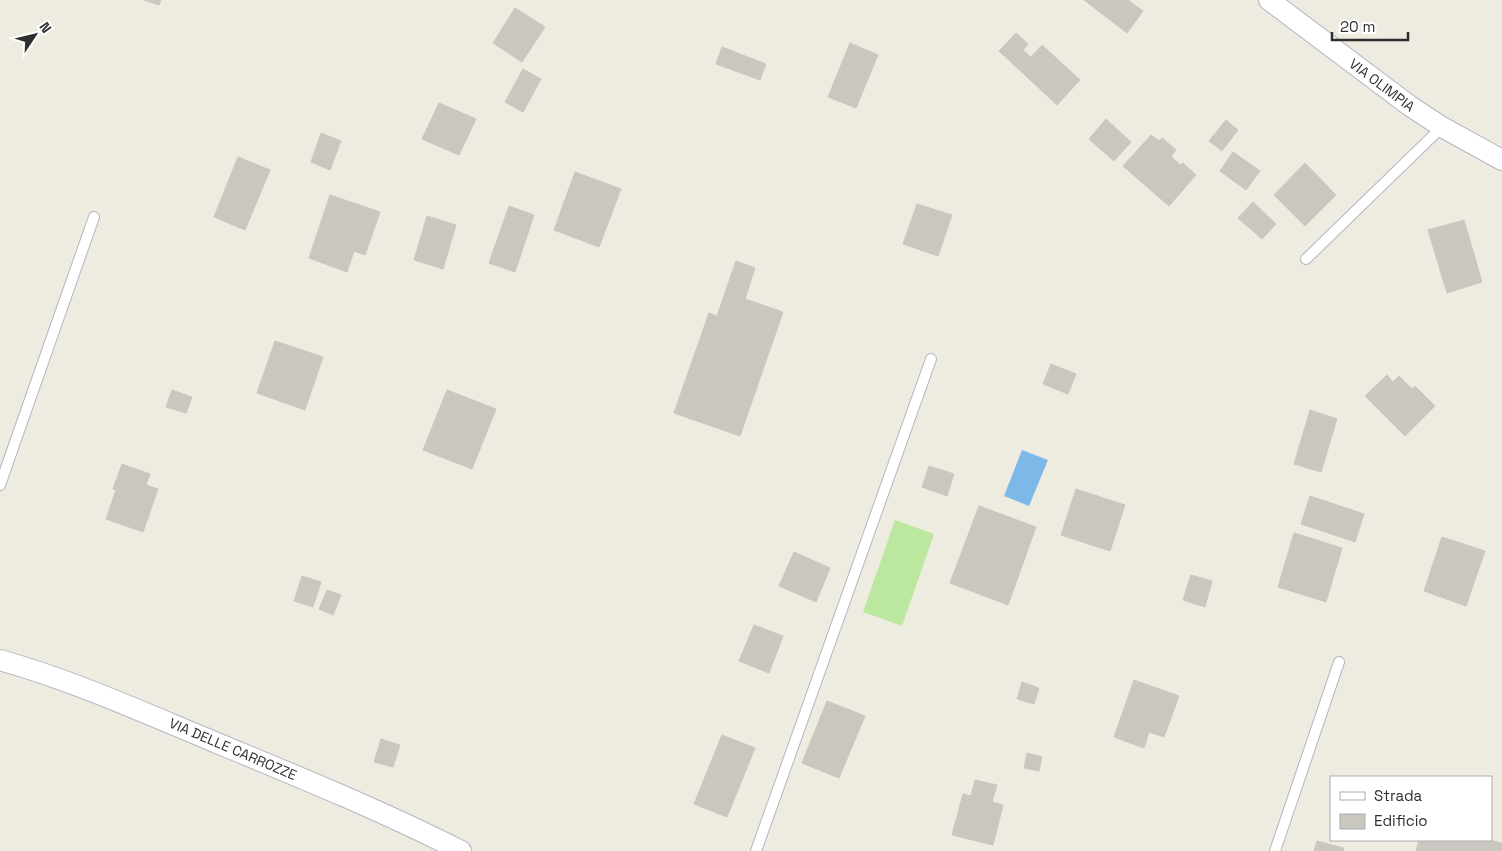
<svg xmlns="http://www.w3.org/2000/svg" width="1502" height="851" font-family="'Space Grotesk',sans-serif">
<rect width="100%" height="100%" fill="#eeebe1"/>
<path fill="#bce79f" d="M895,520L934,534L902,626L863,612Z"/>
<path fill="#7cb9e8" d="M1022,450L1048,460L1029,506L1004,496Z"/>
<path fill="#cac7c0" stroke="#cac7bb" d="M144,0H161L159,5Z
M1084,0H1128L1143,11L1127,33Z
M515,8L545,27L522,62L493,43Z
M1016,33L1028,44L1023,50L1031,57L1042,45L1080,80L1057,105L999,51Z
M850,43L878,55L856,108L828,97Z
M722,47L766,64L760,80L716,64Z
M523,69L541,79L523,112L505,102Z
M439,103L476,119L459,155L422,139Z
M1106,119L1131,142L1114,161L1089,139Z
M1226,120L1238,130L1222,151L1209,141Z
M321,133L341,141L330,170L311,162Z
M1151,135L1159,141L1162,138L1176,150L1171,156L1180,165L1183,163L1196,175L1169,206L1123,166Z
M1233,152L1260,171L1246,190L1220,171Z
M238,157L270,170L245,230L214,217Z
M1305,163L1336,195L1305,226L1274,195Z
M575,172L621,189L599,247L554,230Z
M330,195L380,212L365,255L354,251L347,272L309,258Z
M1253,202L1276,224L1262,239L1238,218Z
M917,204L952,215L938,256L903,244Z
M509,206L534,215L515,272L489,263Z
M427,216L456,225L443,269L414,260Z
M1464,220L1482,282L1447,293L1428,230Z
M736,261L755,268L745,299L783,312L740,436L674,413L709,313L717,316Z
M275,341L323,357L305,410L257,393Z
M1051,364L1076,374L1068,394L1043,384Z
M1387,375L1393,382L1399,376L1412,389L1415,386L1435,406L1405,436L1365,396Z
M172,390L192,397L186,413L166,407Z
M447,390L496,409L472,469L423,450Z
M1310,410L1337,419L1321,472L1294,464Z
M122,464L150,474L146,485L158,489L143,532L106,519L116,490L113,489Z
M929,466L954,474L947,496L922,487Z
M1076,489L1125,505L1110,551L1061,535Z
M1310,496L1364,514L1355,542L1301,524Z
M979,506L1036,527L1008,605L950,583Z
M1294,533L1342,548L1326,602L1278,587Z
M1442,537L1485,551L1466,606L1424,591Z
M794,552L830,568L816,602L779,586Z
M1191,575L1212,581L1205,607L1183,600Z
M302,576L321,582L313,607L294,601Z
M327,590L341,595L333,615L319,609Z
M754,625L783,636L769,673L739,661Z
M1134,680L1179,696L1164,737L1149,732L1144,748L1114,737Z
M1022,682L1039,688L1034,704L1017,699Z
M827,701L865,716L839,778L802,763Z
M722,735L755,748L727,817L694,804Z
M381,739L400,745L393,767L374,762Z
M1027,753L1042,757L1039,771L1024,768Z
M975,780L997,785L992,802L1003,805L993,845L952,835L963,794L971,796Z
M1419,840H1488L1502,843V851H1416Z
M1317,841L1344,848L1343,851H1314Z"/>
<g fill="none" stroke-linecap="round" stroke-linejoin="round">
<g stroke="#b5b5c0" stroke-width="12">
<path id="lane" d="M1306,259L1442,127
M0,485L94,217
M756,851L931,359
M1275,851L1339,662"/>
</g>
<g stroke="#b5b5c0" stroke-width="22">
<path id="street" d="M1269,0L1410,106L1442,127L1502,160
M0,660C71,680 138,710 205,738C292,774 378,809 461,851"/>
</g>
<use href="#lane" stroke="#fff" stroke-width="10"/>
<use href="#street" stroke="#fff" stroke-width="20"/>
</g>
<g text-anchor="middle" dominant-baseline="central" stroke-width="4" stroke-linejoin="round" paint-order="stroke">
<g font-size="14" fill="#2e2e2e" stroke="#fff">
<text transform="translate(1382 85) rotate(37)">VIA OLIMPIA</text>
<text transform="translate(233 749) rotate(23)">VIA DELLE CARROZZE</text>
</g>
</g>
<rect x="1330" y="776" width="162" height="65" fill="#ffffff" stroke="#ababab"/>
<rect x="1340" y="792" width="25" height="8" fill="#ffffff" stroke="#ababab"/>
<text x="1374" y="801" font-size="15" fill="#2e2e2e">Strada</text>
<rect x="1340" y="814" width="25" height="15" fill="#cac7c0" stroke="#ababab"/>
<text x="1374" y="826" font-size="15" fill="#2e2e2e">Edificio</text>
<g transform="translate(35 35) rotate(55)" stroke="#ffffff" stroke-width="4" paint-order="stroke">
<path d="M0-4L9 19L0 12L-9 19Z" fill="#2e2e2e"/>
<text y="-8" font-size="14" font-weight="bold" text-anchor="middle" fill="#2e2e2e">N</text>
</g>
<path d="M1332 32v8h76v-8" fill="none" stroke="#2e2e2e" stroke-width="2.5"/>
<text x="1340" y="32" font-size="15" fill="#2e2e2e" stroke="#ffffff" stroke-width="4" paint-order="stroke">20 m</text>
</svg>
